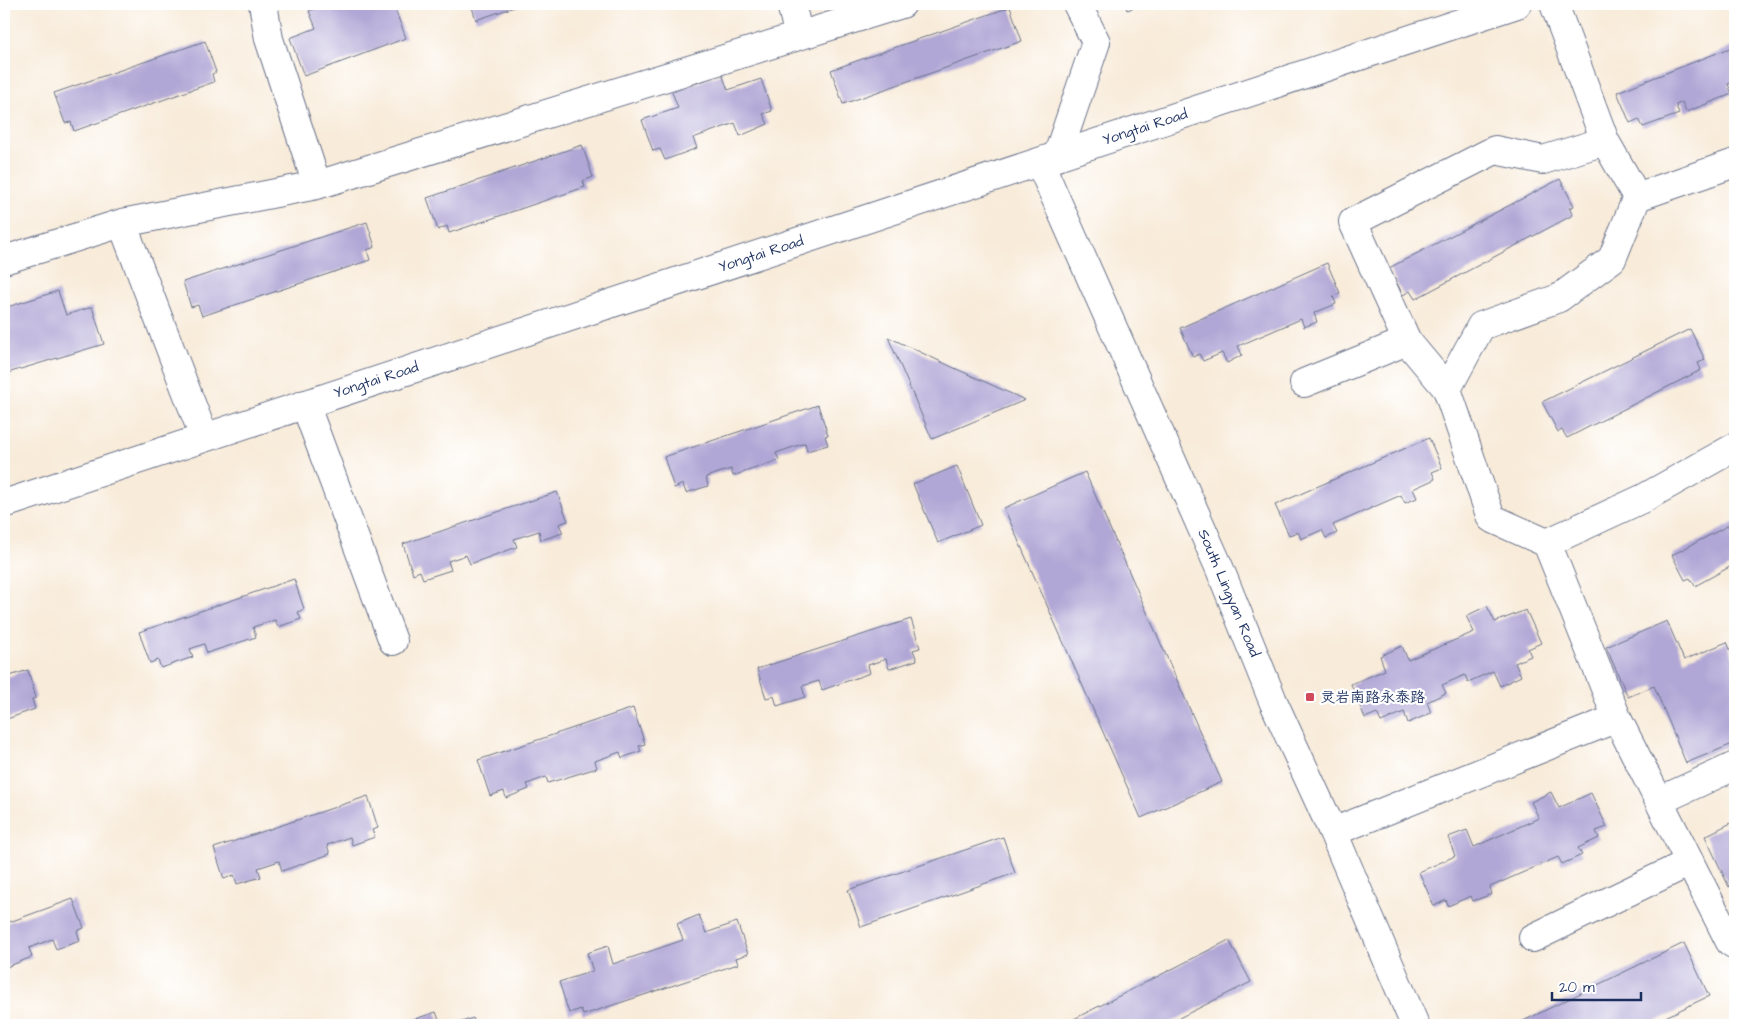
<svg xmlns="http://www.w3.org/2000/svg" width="1739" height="1029" font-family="'Architects Daughter','LXGW WenKai TC',sans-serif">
<rect width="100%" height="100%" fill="#fff"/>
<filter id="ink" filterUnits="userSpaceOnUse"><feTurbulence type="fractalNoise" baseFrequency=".02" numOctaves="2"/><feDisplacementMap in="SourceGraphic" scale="10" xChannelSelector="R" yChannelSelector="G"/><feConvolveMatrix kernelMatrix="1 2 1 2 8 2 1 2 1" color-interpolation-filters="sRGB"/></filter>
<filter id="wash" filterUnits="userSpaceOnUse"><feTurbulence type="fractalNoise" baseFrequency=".0096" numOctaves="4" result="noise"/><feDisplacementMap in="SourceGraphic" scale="20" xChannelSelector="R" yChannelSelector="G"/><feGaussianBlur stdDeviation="1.12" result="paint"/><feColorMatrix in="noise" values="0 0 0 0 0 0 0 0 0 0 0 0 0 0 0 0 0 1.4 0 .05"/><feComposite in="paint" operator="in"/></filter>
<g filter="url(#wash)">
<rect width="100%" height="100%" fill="#f8ebd9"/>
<g id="blocks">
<path fill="#b1a7d6" d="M328,4H373L374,7L381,4H393L406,38L304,76L290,38L316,28L309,11Z
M471,4H523L476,20Z
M1125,4H1145L1127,10Z
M1010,7L1022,41L843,104L831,70Z
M205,41L216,72L212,74L214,82L74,131L71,122L65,123L54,93Z
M1735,46V82L1728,84L1732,94L1686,112L1682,102L1676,105L1679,114L1643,127L1639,119L1630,123L1617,92Z
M722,74L728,90L761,79L772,111L763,114L768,124L740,136L735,123L693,138L697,148L665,160L660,149L653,151L642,120L678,108L672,92Z
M582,145L593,177L583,181L585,187L449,233L447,226L438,230L427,198Z
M1560,179L1574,206L1569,208L1573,215L1415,299L1410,291L1403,295L1389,268Z
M367,222L375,247L367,250L370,260L202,316L198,305L191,307L183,282Z
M1327,263L1340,293L1333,296L1336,304L1314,313L1317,322L1304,327L1301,319L1238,346L1242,355L1227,363L1222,353L1203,361L1199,354L1193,357L1180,328Z
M58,291L66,315L92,307L104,344L4,374V308Z
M1690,329L1705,360L1698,363L1701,370L1567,438L1562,430L1558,432L1542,402Z
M888,337L950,366L1025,400L932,439Z
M818,405L828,435L825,436L828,445L807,451L805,443L776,453L779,460L733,476L731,469L706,477L708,486L686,493L683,484L674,488L664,457Z
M1429,438L1442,468L1432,472L1435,479L1413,489L1417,498L1405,503L1401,495L1333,525L1337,533L1326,538L1322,530L1301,539L1298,532L1289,535L1275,505Z
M957,466L981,525L938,543L913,484Z
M1085,472L1222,782L1141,818L1004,508Z
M557,492L568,521L559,524L563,533L541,540L539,531L514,539L517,547L470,564L466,555L448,561L451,570L423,579L420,571L413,574L403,544Z
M1735,522V564L1695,586L1690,578L1685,580L1672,555Z
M294,579L304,609L298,612L301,619L278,627L275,620L253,627L256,637L207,653L204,644L190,649L193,657L161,668L158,660L150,663L139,632Z
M1487,606L1495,622L1526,610L1541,643L1528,649L1531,656L1515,663L1521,676L1500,686L1493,671L1468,682L1465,675L1442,685L1446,693L1427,702L1431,713L1408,723L1404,712L1381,722L1377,713L1365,718L1351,684L1385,670L1380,656L1402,646L1408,660L1474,632L1466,616Z
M911,619L920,648L913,650L917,660L889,669L886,659L868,665L870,673L822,690L819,681L802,686L805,697L777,706L774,696L766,698L757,669Z
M1667,621L1684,660L1727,642L1735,661V743L1686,763L1654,686L1628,697L1606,647Z
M28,670L36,698L32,699L35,709L7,719L4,709V678Z
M633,708L645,744L639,746L641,751L622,758L620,752L595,761L597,768L548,783L546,777L527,784L529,789L506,798L504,791L490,796L478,760Z
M1551,792L1559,808L1591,793L1607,827L1596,831L1599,838L1578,848L1582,855L1562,864L1558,857L1490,887L1492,894L1473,901L1471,896L1448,906L1446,900L1434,906L1419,872L1455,856L1448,837L1467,830L1474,847L1539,818L1531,802Z
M368,796L378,828L372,830L375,837L352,845L350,837L327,845L330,854L282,871L279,861L258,868L261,877L237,884L234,875L224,879L214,848Z
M1735,821V884L1729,887L1705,836Z
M1003,837L1015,873L861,927L848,890Z
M73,899L84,928L77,931L80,941L56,949L52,939L29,948L32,957L4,968V924Z
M699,915L706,933L737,922L748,954L736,958L738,964L583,1015L581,1009L569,1013L559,982L593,971L587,953L608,946L613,964L683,940L677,924Z
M1229,940L1251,982L1165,1025H1069L1068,1022Z
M1684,943L1709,996L1649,1025H1515Z
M436,1012L441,1025H418L415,1019Z
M473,1018L476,1025H453Z"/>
</g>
</g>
<g filter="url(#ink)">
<use href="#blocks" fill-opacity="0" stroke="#687189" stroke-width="1"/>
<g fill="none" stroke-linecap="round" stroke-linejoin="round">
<g stroke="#687189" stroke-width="30">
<path id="minor" d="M263,4L269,39L317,185
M791,4L799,36
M1605,141L1543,160L1495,150L1353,222L1407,341L1447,389L1491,518L1547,543L1617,718L1730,942L1735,945
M1057,157L1096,42L1077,4
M1040,163L1219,567L1273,701L1333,832L1415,1025
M1637,197L1735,163
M122,223L204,437
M4,260L122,223L317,185L902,4
M1304,383L1407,341
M1447,389L1481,326L1559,298L1612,259L1637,197L1605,141L1554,4
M305,404L393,641
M4,504L1517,4
M1547,543L1644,498L1735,447
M1659,801L1735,766
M1333,832L1617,718
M1533,938L1690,862"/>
</g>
<use href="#minor" stroke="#fff" stroke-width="28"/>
</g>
</g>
<rect fill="#d1495b" stroke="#fff" stroke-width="2" x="1305" y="692" width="10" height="10" rx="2.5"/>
<g text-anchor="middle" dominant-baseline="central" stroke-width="4.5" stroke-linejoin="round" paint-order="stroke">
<g font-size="15" fill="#1b2f5e" stroke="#fff">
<text transform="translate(1145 127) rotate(-18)">Yongtai Road</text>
<text transform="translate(761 254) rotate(-18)">Yongtai Road</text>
<text transform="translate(376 380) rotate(-18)">Yongtai Road</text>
<text transform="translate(1229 593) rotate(67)">South Lingyan Road</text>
</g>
<g font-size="15" fill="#1b2f5e" stroke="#fff" text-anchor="start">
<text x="1320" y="697">灵岩南路永泰路</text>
</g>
</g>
<rect width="1739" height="1029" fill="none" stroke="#fff" stroke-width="20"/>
<path d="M1552 992v8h89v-8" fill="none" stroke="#1b2f5e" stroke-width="2.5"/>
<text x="1559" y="992" font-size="15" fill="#1b2f5e" stroke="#ffffff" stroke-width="4" paint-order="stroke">20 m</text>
</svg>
